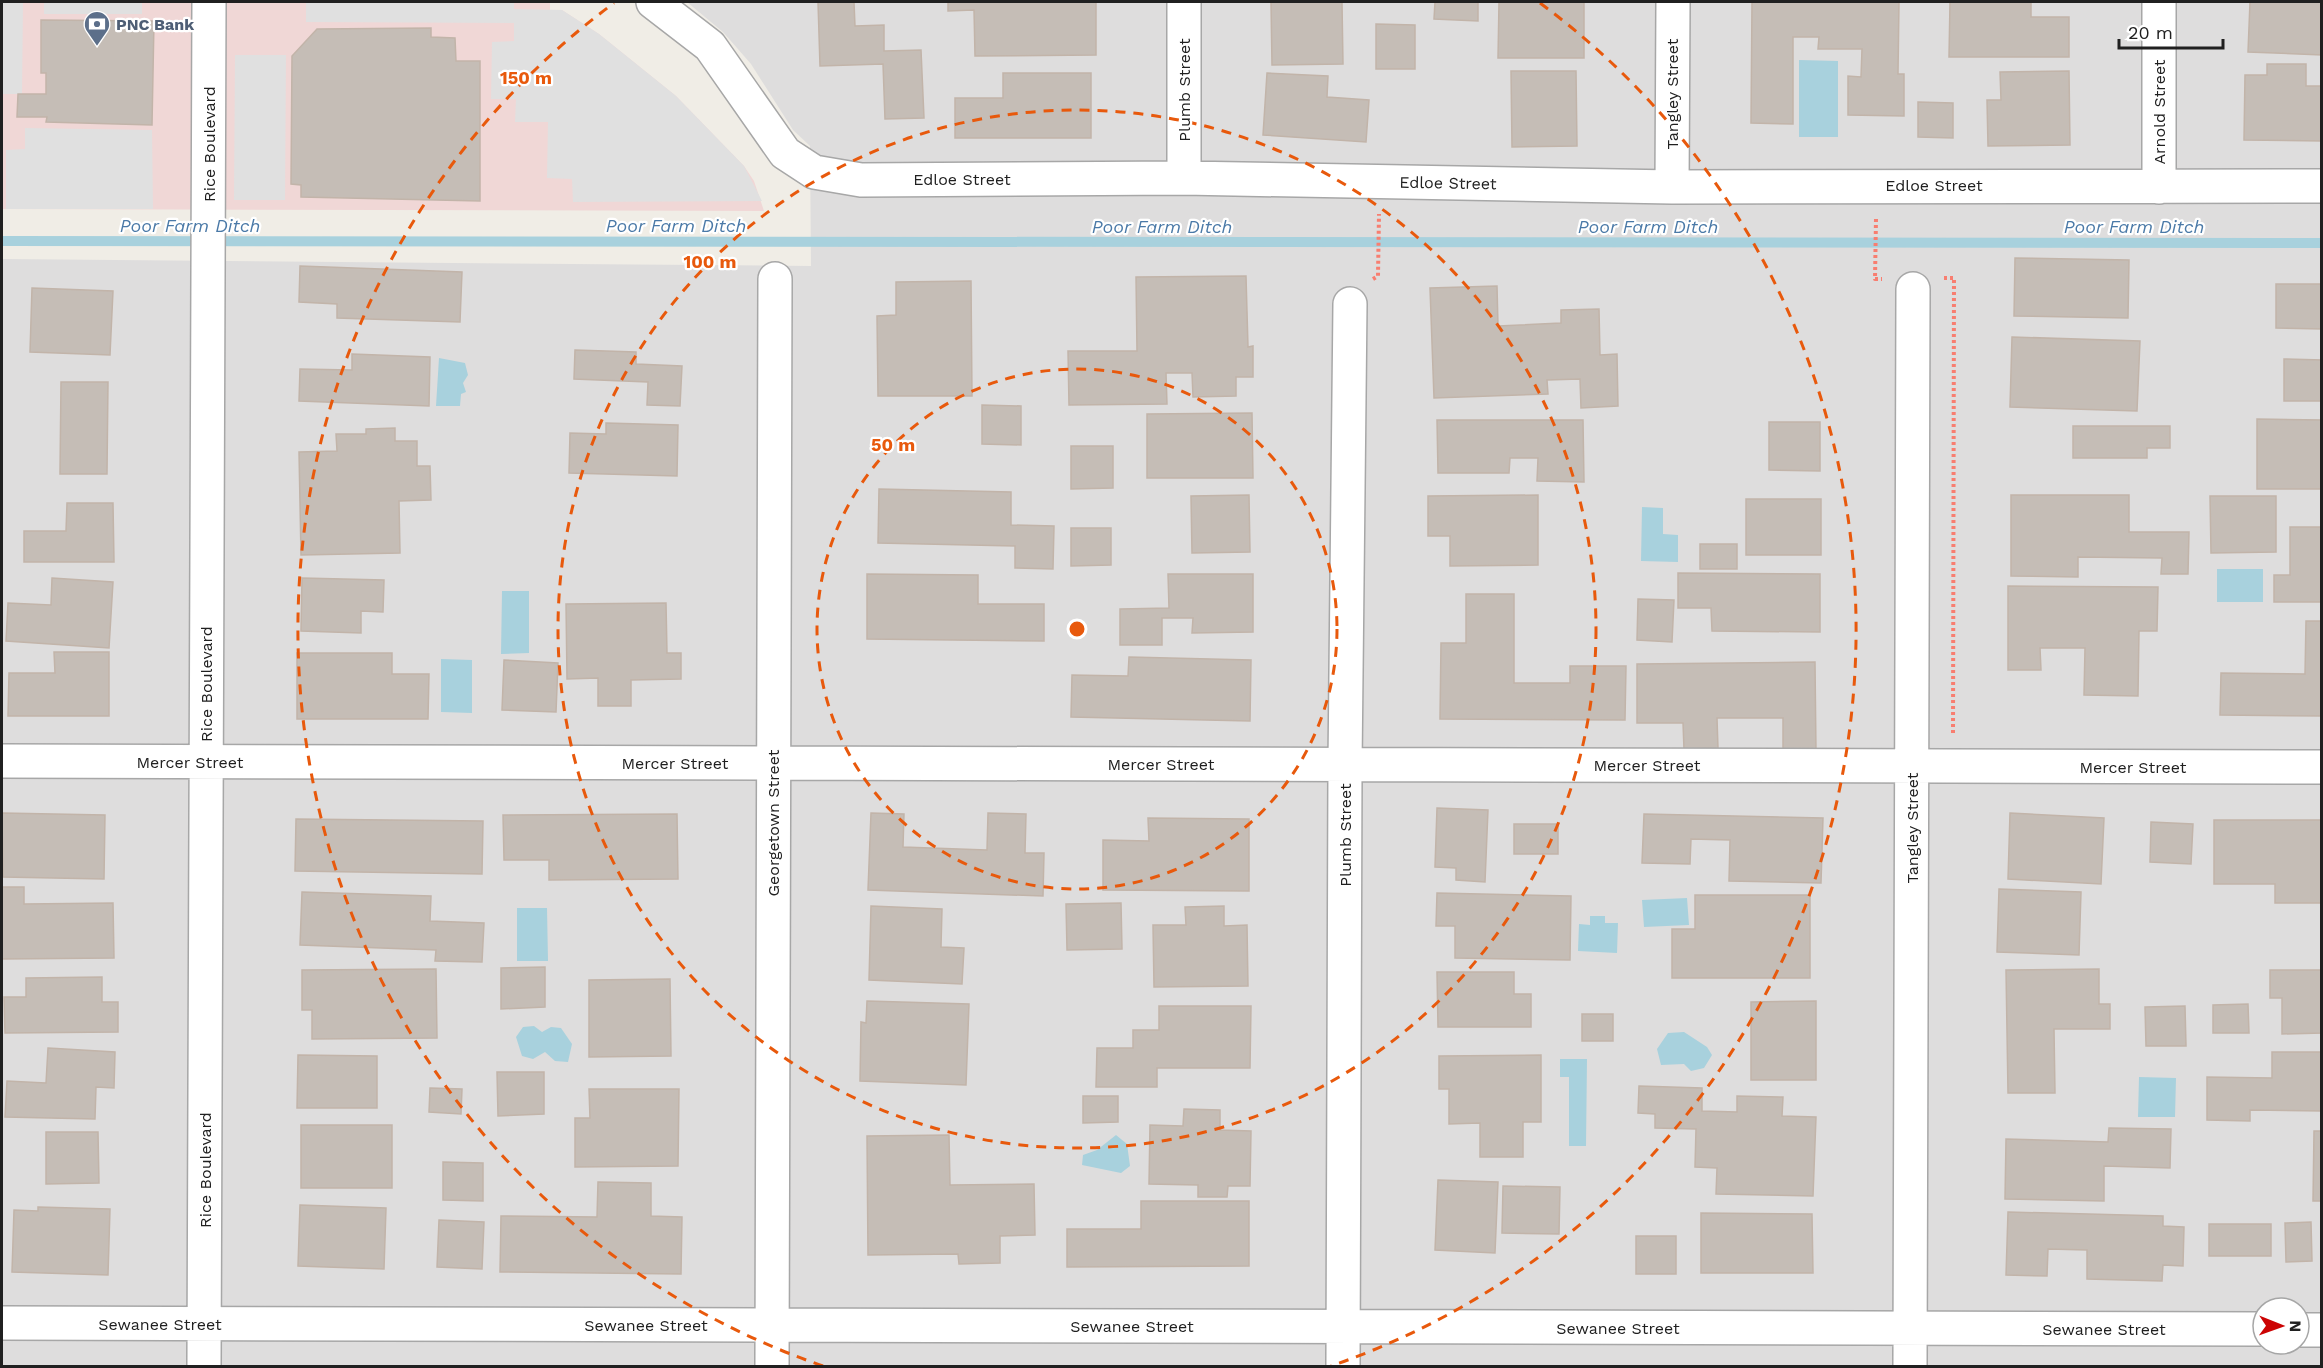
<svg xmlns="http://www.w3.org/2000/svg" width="2323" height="1368" font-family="'Work Sans',sans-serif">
<rect width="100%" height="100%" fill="#f0ede6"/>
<path fill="#dedddd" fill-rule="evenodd" d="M687,2H2321V1366H2V259L811,266L810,146L793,130L751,64L723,32ZM2263,1308H2299V1344H2263Z"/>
<path fill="#f0d7d6" d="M2,2H550V10H562L599,34L676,96L744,166L754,181L764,211L2,209Z"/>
<path fill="#e0e0e0" d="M2,2H23L22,94H2Z
M44,2H142V14H44Z
M306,2H514V9L562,10L599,34L676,96L744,166L762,201L573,202L572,179L547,178L548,122H515L516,99H491L492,42L514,41V23L306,22Z
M235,55H286L285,200H234Z
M25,128L152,130L153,209H6V150L25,149Z"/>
<path fill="#a8d1dd" d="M1799,60L1838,61V137H1799Z
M439,358L465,363L468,375L463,383L466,392L461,394L460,406H436Z
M1642,507L1663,508V534L1678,535V562L1641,561Z
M2217,569H2263V602H2217Z
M502,591H529V653L501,654Z
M441,659L472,660V713L441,712Z
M1687,898L1689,925L1644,927L1642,900Z
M517,908H547L548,961H517Z
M1590,916H1605V923H1618L1617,953L1578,951L1579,924L1590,925Z
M534,1026L542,1032L551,1027L561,1028L572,1044L568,1062L555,1061L545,1052L533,1059L522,1056L516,1037L523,1027Z
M1684,1032L1707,1047L1712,1055L1704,1068L1691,1071L1684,1064L1661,1065L1657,1049L1668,1033Z
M1560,1059H1587L1586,1146H1569V1077H1560Z
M2139,1077L2176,1078L2175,1117H2138Z
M1116,1135L1127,1144L1130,1166L1121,1173L1082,1165L1083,1155L1097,1150Z"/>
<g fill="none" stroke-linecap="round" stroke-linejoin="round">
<path stroke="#a8d1dd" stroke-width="10" d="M2,241L2322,243"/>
</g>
<path fill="#c5bdb6" stroke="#c2b4a9" stroke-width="1.5" d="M818,2H854L855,26L884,25V51L921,50L924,118L885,119L883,64L820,66Z
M948,2H1096V55L975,56L974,10L948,11Z
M1271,2H1342L1343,64L1272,65Z
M1435,2H1478V21L1434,19Z
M1499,2H1584V58H1498Z
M1752,2H1899L1898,74H1904V116L1848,115V76L1861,77L1862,49H1818L1819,37H1793V124L1751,123Z
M1950,2H2031V17H2069V57H1949Z
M2250,2H2322V55L2248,52Z
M41,20L154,21L152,125L46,122L47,117H17L18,94H46V73H41Z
M1376,24L1415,25V69H1376Z
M431,28V37L455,38L456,61H480V201L301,197V185L291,184L292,56L317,29Z
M2267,64H2306V86H2322V141L2244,140L2245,75H2267Z
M1511,71H1576L1577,146L1512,147Z
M2069,71L2070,145L1988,146L1987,100H2001L2000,72Z
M1003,73H1091V138H955V98H1003Z
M1267,73L1328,76L1327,97L1369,100L1366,142L1263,135Z
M1918,102L1953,103V138L1918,137Z
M2015,258L2129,260L2128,318L2014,316Z
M300,266L462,272L460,322L337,318V304L299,302Z
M1246,276L1248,347L1253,346V377H1236V396L1193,397L1192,373H1166L1167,404L1069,405L1068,351H1137L1136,277Z
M971,281L972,396H878L877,316L896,315V282Z
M2276,284H2322V329L2276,328Z
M1497,286L1498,326L1561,323V310L1599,309L1600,355L1617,354L1618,406L1581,408L1580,379L1547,380L1548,394L1434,398L1430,288Z
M32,288L113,291L110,355L30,352Z
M2012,337L2140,341L2137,411L2010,407Z
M575,350L636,352V364L682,366L680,406L647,405L648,382L574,379Z
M352,354L430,357L429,406L299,401L300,369L352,370Z
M2284,359L2322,360V401H2284Z
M61,382H108L107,474H60Z
M982,405L1021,406V445L982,444Z
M1252,413L1253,478H1147V414Z
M2257,419L2322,420V489H2257Z
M1437,420H1583L1584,482L1537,481L1538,458H1510L1509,473H1438Z
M1769,422H1820V471L1769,470Z
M606,423L678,425L677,476L569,473L570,433L606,434Z
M2073,426H2170V448H2147V458H2073Z
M395,428V441H417V466H430L431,500L399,501L400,553L301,555L299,452L337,451L336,434H366V429Z
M1071,446H1113V488L1071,489Z
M879,489L1011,492V525L1054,526L1053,569L1015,568V546L878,543Z
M1249,495L1250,552L1192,553L1191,496Z
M1538,495V565L1450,566V536H1428V496Z
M2011,495H2129V532H2189L2188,574H2161L2162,558L2078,557V577L2011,576Z
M2210,496H2276V552L2211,553Z
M1746,499H1821V555H1746Z
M67,503H113L114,562H24V531H66Z
M2290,527H2322V602H2274V575H2290Z
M1071,528H1111V565L1071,566Z
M1700,544H1737V569H1700Z
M1678,573L1820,574V632L1712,631L1711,608H1678Z
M867,574L978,575V604H1044V641L867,639Z
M1168,574H1253V632L1192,633L1193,618H1162V645H1120V609L1169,608Z
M52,578L113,582L109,648L6,641L8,603L51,605Z
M302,578L384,580L383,612L361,611V633L301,631Z
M2008,586L2158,587L2157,631H2139L2138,696L2084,695L2085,648H2040L2041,670H2008Z
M1466,594H1514V683H1570V666H1626L1625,720L1440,719L1441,643H1466Z
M1638,599L1674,600L1672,642L1637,640Z
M666,603L667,653H681V679L631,680V706H598V678L567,679L566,604Z
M2306,621H2322V716L2220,715L2221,673L2305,674Z
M54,652H109V716H8L9,673H55Z
M297,653H392V674H429L428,719H297Z
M1129,657L1251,660L1250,721L1071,717L1072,675L1128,676Z
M504,660L558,663L556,712L502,710Z
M1815,662L1816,752H1783V718H1717L1718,748L1684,749L1683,723H1637V664Z
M1437,808L1488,810L1485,882L1456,880V868L1435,867Z
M2,813L105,815L104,879L3,877Z
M871,813L904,814L903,847L987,850L988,813L1026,814L1025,853H1044L1043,896L868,890Z
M2010,813L2104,818L2101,884L2008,879Z
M677,814L678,879L549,880V860H504L503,815Z
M1644,814L1823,818L1821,883L1729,881L1730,840L1691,839L1690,864L1642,863Z
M1148,818L1249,819V891L1103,890V840L1149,841Z
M296,819L483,821L482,874L295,871Z
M2214,820H2322V903H2275V884H2214Z
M2151,822L2193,824L2191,864L2150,862Z
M1514,824H1558V854H1514Z
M2,887H24V904L113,903L114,958L2,959Z
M1999,889L2081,892L2079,955L1997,952Z
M302,892L431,896L430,921L484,923L482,962L435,961L436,950L300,945Z
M1437,893L1571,896L1570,960L1455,958V926H1436Z
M1695,895H1810V978H1672V929H1695Z
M1121,903L1122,949L1067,950L1066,904Z
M871,906L942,909L941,947L964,948L962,984L869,980Z
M1224,906V926L1247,925L1248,986L1154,987L1153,925H1186L1185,907Z
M545,967V1007L501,1009V968Z
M436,969L437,1038L312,1039V1010H302V970Z
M2099,969V1004H2110V1029H2054L2055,1093H2008L2006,970Z
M2270,970H2322V1033L2282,1034V998H2270Z
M1437,972H1514V994H1531V1027H1438Z
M102,977V1002H118V1032L5,1033L4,997H26V978Z
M670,979L671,1056L589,1057V980Z
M867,1001L969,1004L966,1085L860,1081L861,1022L866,1023Z
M1816,1001V1080H1751V1002Z
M2248,1004L2249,1033H2213V1005Z
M1159,1006H1251L1250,1068H1157V1087H1096L1097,1048H1133V1030H1159Z
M2185,1006L2186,1046H2146L2145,1007Z
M1582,1014H1613V1041H1582Z
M48,1048L115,1052L114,1088L96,1087L95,1119L5,1117L7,1081L46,1083Z
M2272,1052H2322V1111L2250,1110V1121L2207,1120V1077L2272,1078Z
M298,1055L377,1056V1108H297Z
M1541,1055V1122H1523V1157H1480V1123L1449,1124V1089H1439V1056Z
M497,1072H544V1114L498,1116Z
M1639,1086L1702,1088V1111L1737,1112V1096L1783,1097L1782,1116L1816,1117L1813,1196L1716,1194L1717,1168L1695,1167L1696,1129L1655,1128V1114L1638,1113Z
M430,1088L462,1089L461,1114L429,1112Z
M589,1089H679L678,1166L575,1167V1118H590Z
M1083,1096H1118V1122L1083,1123Z
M1184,1109L1220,1110V1130L1251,1131L1250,1186H1228L1227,1197H1198V1185L1149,1184L1150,1125L1183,1126Z
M301,1125H392V1188H301Z
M2109,1128L2171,1129L2170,1168L2104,1166V1201L2005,1199L2006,1139L2108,1142Z
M2314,1131H2322V1201H2313Z
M46,1132H98L99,1183L46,1184Z
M949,1135L950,1185L1034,1184L1035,1235L1000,1236V1263L959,1264L958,1254L868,1255L867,1136Z
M443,1162L483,1163V1201L443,1200Z
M1438,1180L1498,1182L1495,1253L1435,1250Z
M598,1182L651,1183V1216L682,1217L681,1274L500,1272L501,1216L597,1217Z
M1503,1186L1560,1187L1559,1234L1502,1233Z
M1141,1201H1249V1266L1067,1267V1229H1141Z
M300,1205L386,1208L384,1269L298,1266Z
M38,1207L110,1209L108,1275L12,1272L14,1210L38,1211Z
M2008,1212L2163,1216V1226L2184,1227L2183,1266L2163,1265L2162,1281L2087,1279V1250L2048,1249L2047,1276L2006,1275Z
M1701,1213L1812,1214L1813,1273H1701Z
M439,1220L484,1222L482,1269L437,1267Z
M2311,1222L2312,1261L2286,1262L2285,1223Z
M2209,1224H2271V1256H2209Z
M1636,1236H1676V1274H1636Z"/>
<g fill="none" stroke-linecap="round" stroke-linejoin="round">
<g stroke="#a7a7a7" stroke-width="36">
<path id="minor" d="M653,2L710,46L785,153L814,172L861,180L1184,178L1672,187L2322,186
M1184,2V178
M1672,187L1673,2
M2159,187V2
M2,761L2322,767
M2,1323L2263,1329
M2299,1330H2322
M204,1366L209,2
M772,1366L775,279
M1343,1366L1345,765L1350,304
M1910,1366L1913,289"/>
</g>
<path stroke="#f87e70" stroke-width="4" stroke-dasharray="3 3" stroke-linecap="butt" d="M1876,219L1875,279H1882
M1944,278H1954L1953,734
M1373,279L1378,276L1379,214"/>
<use href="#minor" stroke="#fff" stroke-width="33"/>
</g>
<g fill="none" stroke="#e8590c" stroke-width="3" stroke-dasharray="10 8">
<circle cx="1077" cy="629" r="260"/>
<circle cx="1077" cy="629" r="519"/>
<path d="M823 1366A779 779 0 0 1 614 3M1540 3A779 779 0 0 1 1331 1366"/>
</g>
<defs>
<g id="bank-pin" transform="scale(1.35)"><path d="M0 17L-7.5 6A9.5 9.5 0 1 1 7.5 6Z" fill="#5c6f8a" stroke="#fff"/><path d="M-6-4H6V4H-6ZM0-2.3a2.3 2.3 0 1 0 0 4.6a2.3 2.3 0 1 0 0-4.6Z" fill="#fff"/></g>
</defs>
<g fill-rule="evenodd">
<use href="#bank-pin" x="97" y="24"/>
</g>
<g text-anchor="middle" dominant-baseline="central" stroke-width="4.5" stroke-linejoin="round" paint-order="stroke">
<g font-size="16" font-weight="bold" fill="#4e5e75" stroke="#fff" text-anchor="start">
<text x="116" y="24">PNC Bank</text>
</g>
<g font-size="16" fill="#202020" stroke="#fff">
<text transform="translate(1184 90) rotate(-90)">Plumb Street</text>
<text transform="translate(1672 94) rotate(-90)">Tangley Street</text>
<text transform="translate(2159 112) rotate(-90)">Arnold Street</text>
<text transform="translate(209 144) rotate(-90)">Rice Boulevard</text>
<text x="962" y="179">Edloe Street</text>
<text transform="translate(1448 183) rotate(1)">Edloe Street</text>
<text x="1934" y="185">Edloe Street</text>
<text transform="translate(206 684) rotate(-90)">Rice Boulevard</text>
<text x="190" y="762">Mercer Street</text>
<text x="675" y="763">Mercer Street</text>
<text x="1161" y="764">Mercer Street</text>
<text x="1647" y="765">Mercer Street</text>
<text x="2133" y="767">Mercer Street</text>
<text transform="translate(773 823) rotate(-90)">Georgetown Street</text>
<text transform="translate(1912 828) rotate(-90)">Tangley Street</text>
<text transform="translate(1345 835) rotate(-90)">Plumb Street</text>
<text transform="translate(205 1170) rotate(-90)">Rice Boulevard</text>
<text x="160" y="1324">Sewanee Street</text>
<text x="646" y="1325">Sewanee Street</text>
<text x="1132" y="1326">Sewanee Street</text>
<text x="1618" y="1328">Sewanee Street</text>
<text x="2104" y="1329">Sewanee Street</text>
</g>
<g font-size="18" font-style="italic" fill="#4a79a7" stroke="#fff">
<text x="190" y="225">Poor Farm Ditch</text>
<text x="676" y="225">Poor Farm Ditch</text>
<text x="1162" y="226">Poor Farm Ditch</text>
<text x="1648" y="226">Poor Farm Ditch</text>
<text x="2134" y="226">Poor Farm Ditch</text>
</g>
</g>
<circle cx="1077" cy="629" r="9" fill="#e8590c" stroke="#fff" stroke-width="3"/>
<g font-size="18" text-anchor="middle" font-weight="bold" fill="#e8590c" stroke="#fff" stroke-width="4.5" stroke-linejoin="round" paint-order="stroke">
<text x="526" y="84">150 m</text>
<text x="710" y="268">100 m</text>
<text x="893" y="451">50 m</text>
</g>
<rect width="2323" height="1368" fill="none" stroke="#202020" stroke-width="6"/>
<g transform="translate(2281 1326) rotate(91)"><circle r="28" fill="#ffffff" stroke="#a6a6a6" stroke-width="1.5"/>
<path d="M0-4.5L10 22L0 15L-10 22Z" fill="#cc0303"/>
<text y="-9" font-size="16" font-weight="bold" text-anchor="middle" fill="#202020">N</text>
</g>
<path d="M2119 39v9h104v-9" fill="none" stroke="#202020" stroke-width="3"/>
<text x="2128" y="39" font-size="18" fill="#202020" stroke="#ffffff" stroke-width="4.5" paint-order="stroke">20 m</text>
</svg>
